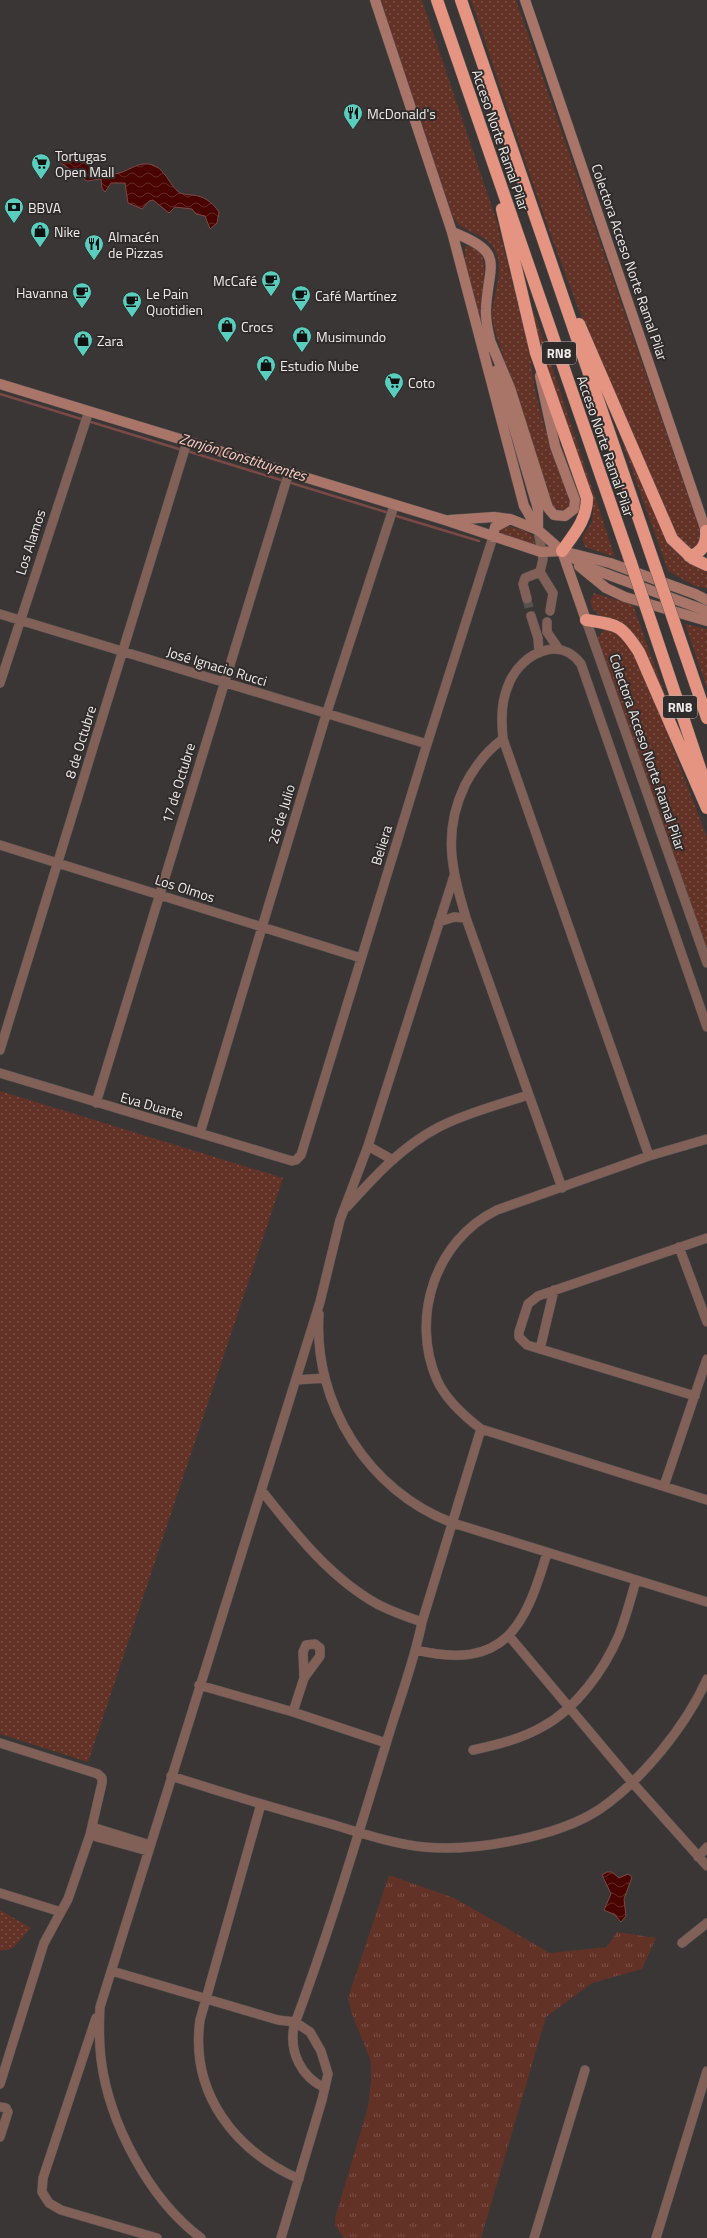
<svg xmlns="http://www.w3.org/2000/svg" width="707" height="2238" font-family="'Titillium Web',sans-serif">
<defs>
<pattern id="grass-dots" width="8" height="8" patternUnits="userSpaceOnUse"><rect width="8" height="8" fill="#633227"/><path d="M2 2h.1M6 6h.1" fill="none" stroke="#7a5046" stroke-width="1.8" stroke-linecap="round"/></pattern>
<pattern id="park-tufts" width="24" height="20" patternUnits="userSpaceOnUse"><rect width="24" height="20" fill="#633227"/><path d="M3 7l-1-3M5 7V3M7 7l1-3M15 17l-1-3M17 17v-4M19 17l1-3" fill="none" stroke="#7a5046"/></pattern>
<pattern id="water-waves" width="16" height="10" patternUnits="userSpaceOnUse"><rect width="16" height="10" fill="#490400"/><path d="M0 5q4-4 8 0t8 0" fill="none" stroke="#642925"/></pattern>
</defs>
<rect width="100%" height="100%" fill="#3a3635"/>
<path fill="url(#grass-dots)" d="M380,0H422L497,222L529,350L535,390L544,425L570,503L569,508L565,510L554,509L551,503L495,331C494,325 492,319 492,313C494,293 506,266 493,247C483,232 461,233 453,217Z
M471,0H516L699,527V543L695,547L689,548L676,536C642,458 606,380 575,300C537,201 505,100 471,0Z
M465,246C494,247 482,283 481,301C480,310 481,319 482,329L465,266Z
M534,312L615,557L585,547L582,538L592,522L593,510L585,483L547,375L531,315Z
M618,430L667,537C679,557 686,561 707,570V588L695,586L668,571Z
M503,526C514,527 525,530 533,536L535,545L500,534L499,531Z
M594,593L633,605L685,750L637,642L600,616L593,609L590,602Z
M685,624L707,629V688Z
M606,628L615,629L630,645L646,678L707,837V951L598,646V637Z
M0,1091L283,1178L88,1762L0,1734Z
M0,1910L31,1928L13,1948L0,1951Z"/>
<path fill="url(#park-tufts)" d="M389,1875L454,1898L550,1953L607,1947L617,1932L656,1938L642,1969L592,1983L546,2017L481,2238H344L335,2225V2218L368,2107L371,2081V2061L352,2014L348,1998Z"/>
<path fill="url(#water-waves)" stroke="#7a4946" d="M70,153C85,159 98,174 114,174C127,173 136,162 149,164C166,167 168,185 180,193C183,194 188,195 192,195C204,196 212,202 219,212L217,223L210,229L205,216L196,214L192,209L175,207L169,213L153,200L149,201L142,209L128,203L125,183H111L105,192L102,188L101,179L87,181L57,160L63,154Z
M607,1872H612L619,1878L628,1874L632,1877L624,1899L626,1916L621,1922L615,1915L604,1910L611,1894L602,1875Z"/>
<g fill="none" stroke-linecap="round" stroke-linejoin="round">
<path stroke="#7a4946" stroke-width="2.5" d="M0,394L182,450
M187,451L284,481
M288,482L389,513
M393,515L479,541"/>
<path stroke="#555150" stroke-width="9" stroke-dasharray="9 4.5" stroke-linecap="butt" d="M527,599L531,616"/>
<g stroke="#575352" stroke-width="10">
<path id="street" d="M538,530L543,559L540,572L553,593L550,611
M527,599L523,584L525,578L540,572
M0,614L427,744
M531,616L538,638L539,653
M586,620L707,963
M547,622V632L558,648
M0,683L89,411
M503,739C486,751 475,766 465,785C442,833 452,870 466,918L562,1188
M0,845L361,958
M439,922L454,917L466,918
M0,1050L187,442
M0,1073L292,1161L296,1160L301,1155L427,744L493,537
M96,1103L289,472
M200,1133L326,715L394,506
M707,1139L649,1156L497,1210C435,1240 410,1318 437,1380C446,1400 464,1416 481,1429L707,1500
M368,1146L393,1160
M649,1156L503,739C501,718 501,700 510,681C523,653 560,635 581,664L707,1027
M347,1207C374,1177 402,1146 439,1127C466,1113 498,1105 528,1095
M679,1247L707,1322
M319,1314C313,1404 369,1492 453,1523L707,1602
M540,1349L554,1290
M296,1380L325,1378
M695,1396L527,1345L519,1337V1332L528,1304L538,1296L707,1238
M664,1486L707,1359
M262,1491C295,1533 331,1579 379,1605C393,1612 407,1617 422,1622
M509,1636L631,1781L707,1866
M416,1650C505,1671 525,1627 547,1553
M199,1685L293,1712L386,1743
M293,1712L304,1678L320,1656V1648L315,1644L306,1645L303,1652L304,1678
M0,1743L98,1774L102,1778V1783L90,1835L68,1899L44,1943L0,2084
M473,1750C496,1745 521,1739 542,1727C576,1709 604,1670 619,1635C626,1617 631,1598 636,1580
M171,1776C224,1793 277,1809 331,1824C361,1833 393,1844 424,1847C474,1852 558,1837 600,1809C642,1780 686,1726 707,1679
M261,1804L200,2020C190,2093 234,2150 299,2179
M92,1827L150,1845
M90,1835L148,1851
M698,1857L707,1847
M0,1893L61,1912
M682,1943L707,1923
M112,1971L278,2020L295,2022L310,2032L321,2051L328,2074L322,2100L281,2238
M96,2018L43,2178L42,2192L49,2203L61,2210L157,2238
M325,2088C301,2077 289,2052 294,2026C329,1933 357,1838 386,1744C398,1703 414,1663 422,1622L481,1429
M0,2107L6,2108L8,2112L0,2137
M201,2238C149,2199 109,2123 101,2059C99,2041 99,2024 100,2007L320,1302L340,1220L368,1146L454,876
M534,2238L585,2070
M656,2238L707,2071"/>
</g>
<g stroke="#575352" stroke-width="11">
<path id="secondary" d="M375,0L452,232L524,506L538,530
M525,0L707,534
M452,232C507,253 488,263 486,309C485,323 489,335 492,348
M491,343L510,388L548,508L554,515L565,516L574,509L575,500L555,446L540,376
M497,370L538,509V530
M0,384L445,520L541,552L562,551L610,563L695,594L707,600
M450,520L494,517L510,519L538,530L562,551L590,568L707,611
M493,537L495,527L510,519
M562,551L586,620
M579,566L606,588L625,597L707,621"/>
</g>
<g stroke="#575352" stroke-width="13">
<path id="highway" d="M437,0L631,563
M461,0L656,569
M502,209L536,353L587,498C587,520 574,534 562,551
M579,324L672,539L692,558L707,565
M689,556C702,553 707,544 706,531
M586,620C618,625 621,624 639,652L707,808
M652,625L707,789
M680,639L707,718"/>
</g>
<use href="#street" stroke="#816058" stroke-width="9"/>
<use href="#secondary" stroke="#aa7569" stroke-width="10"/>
<use href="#highway" stroke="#e59482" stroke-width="12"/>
<g stroke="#575352" stroke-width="13" stroke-linecap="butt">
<path id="highway-bridge" d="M631,563L652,625
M656,569L680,639"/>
</g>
<use href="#highway-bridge" stroke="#e59482" stroke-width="12"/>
</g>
<defs>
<g id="restaurant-pin" transform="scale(1)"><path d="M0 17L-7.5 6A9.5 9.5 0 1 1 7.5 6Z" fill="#59cebe" stroke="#302c2b"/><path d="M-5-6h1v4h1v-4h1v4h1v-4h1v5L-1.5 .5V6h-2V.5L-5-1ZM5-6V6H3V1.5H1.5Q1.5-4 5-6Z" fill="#111"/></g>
<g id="supermarket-pin" transform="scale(1)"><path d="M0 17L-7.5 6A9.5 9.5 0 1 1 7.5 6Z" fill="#59cebe" stroke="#302c2b"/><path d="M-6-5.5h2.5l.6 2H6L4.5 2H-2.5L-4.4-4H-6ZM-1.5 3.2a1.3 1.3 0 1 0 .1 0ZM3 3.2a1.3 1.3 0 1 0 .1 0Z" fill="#111"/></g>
<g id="bank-pin" transform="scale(1)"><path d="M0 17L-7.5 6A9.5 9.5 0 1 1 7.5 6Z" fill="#59cebe" stroke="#302c2b"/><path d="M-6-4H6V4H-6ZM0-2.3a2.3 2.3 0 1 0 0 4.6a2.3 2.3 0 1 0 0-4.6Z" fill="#111"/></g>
<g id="shop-pin" transform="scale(1)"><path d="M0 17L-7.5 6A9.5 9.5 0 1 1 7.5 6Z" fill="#59cebe" stroke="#302c2b"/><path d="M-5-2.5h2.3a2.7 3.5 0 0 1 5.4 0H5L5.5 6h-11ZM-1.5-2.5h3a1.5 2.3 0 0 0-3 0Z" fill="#111"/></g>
<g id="cafe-pin" transform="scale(1)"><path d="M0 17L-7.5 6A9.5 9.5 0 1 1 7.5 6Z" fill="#59cebe" stroke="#302c2b"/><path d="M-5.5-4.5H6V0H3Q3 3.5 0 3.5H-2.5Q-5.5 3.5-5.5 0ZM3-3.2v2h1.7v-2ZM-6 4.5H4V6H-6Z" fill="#111"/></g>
</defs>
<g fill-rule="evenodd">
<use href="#restaurant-pin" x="353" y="113"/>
<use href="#supermarket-pin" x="41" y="163"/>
<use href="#bank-pin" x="14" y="207"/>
<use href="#shop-pin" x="40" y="231"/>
<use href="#restaurant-pin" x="94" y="244"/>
<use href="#cafe-pin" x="271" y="280"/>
<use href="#cafe-pin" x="82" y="292"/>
<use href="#cafe-pin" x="301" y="295"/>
<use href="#cafe-pin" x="132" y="301"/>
<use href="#shop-pin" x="227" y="326"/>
<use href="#shop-pin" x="302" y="336"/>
<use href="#shop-pin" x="83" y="340"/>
<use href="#shop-pin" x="266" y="365"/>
<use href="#supermarket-pin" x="394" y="382"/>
</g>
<g text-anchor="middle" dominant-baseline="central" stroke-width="4" stroke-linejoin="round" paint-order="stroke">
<g fill="#302c2b" stroke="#b4b1b0" stroke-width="1">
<rect x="542" y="342" width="34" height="22" rx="3"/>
<rect x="663" y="696" width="34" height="22" rx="3"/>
</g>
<g font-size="13" font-weight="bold" fill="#edeae9">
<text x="559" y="353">RN8</text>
<text x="680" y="707">RN8</text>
</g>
<g font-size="14" fill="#edeae9" stroke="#302c2b" text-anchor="start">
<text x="367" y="113">McDonald's</text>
<text x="55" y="155">Tortugas<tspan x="55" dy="16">Open Mall</tspan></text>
<text x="28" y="207">BBVA</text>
<text x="54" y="231">Nike</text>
<text x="108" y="236">Almacén<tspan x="108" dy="16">de Pizzas</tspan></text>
<text x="257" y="280" text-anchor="end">McCafé</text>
<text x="68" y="292" text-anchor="end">Havanna</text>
<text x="146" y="293">Le Pain<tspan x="146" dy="16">Quotidien</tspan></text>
<text x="315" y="295">Café Martínez</text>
<text x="241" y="326">Crocs</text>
<text x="316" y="336">Musimundo</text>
<text x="97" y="340">Zara</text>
<text x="280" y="365">Estudio Nube</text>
<text x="408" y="382">Coto</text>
</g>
<g font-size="14" fill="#edeae9" stroke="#302c2b">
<text transform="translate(501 140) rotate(71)">Acceso Norte Ramal Pilar</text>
<text transform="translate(630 262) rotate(71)">Colectora Acceso Norte Ramal Pilar</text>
<text transform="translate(606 446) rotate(71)">Acceso Norte Ramal Pilar</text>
<text transform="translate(30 542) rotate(-72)">Los Alamos</text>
<text transform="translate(217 666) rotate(17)">José Ignacio Rucci</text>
<text transform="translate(80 742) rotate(-73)">8 de Octubre</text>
<text transform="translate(648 752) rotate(71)">Colectora Acceso Norte Ramal Pilar</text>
<text transform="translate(178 783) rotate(-73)">17 de Octubre</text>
<text transform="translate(281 814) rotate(-73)">26 de Julio</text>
<text transform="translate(381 845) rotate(-73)">Beliera</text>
<text transform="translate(185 888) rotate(18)">Los Olmos</text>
<text transform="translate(152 1105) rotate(16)">Eva Duarte</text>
</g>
<g font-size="15" font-style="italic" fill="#fbcec4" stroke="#302c2b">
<text transform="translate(243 457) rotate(17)">Zanjón Constituyentes</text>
</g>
</g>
</svg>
